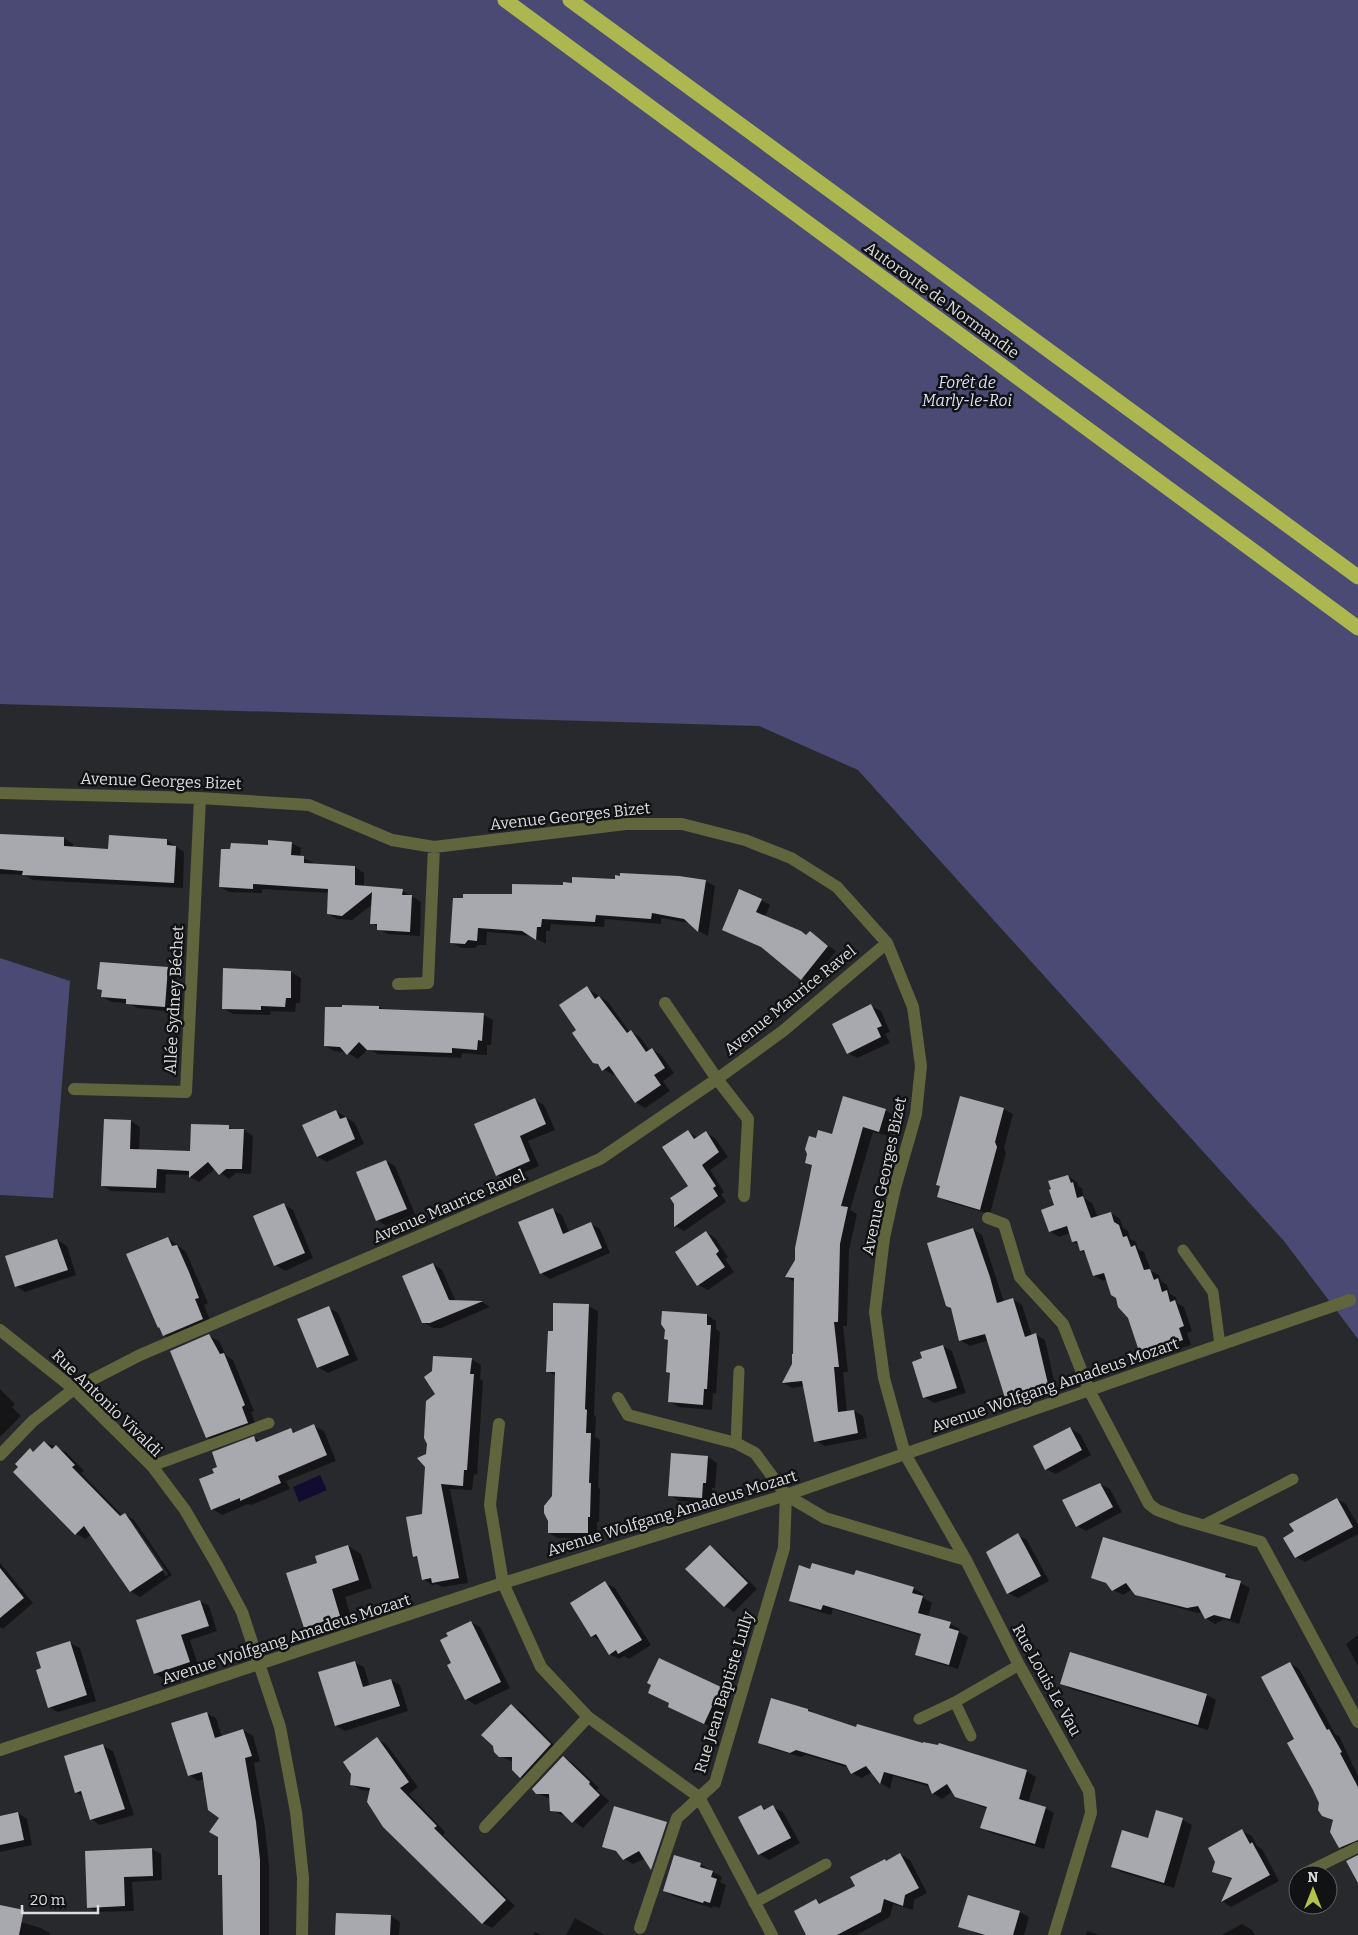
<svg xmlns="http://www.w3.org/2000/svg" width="1358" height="1935" font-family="Bitter,serif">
<rect width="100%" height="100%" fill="#28292d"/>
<path fill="#4b4a74" d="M0,0H1358V1339L1284,1241L858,770L759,726L0,704Z
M0,958L70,981L53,1198L0,1195Z"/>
<path fill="#110c30" d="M320,1475L327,1490L299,1502L293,1487Z"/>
<path fill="#0007" fill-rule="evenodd" d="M0,836L64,838L73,844V848L110,850L167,840L184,852L183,888L33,880L24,875L0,874Z
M291,843L301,848L300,857L313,862V865L355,867L364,873V887L402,890L421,902L420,936L388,934L378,929V927L372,923L373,904L352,920L337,919L328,914L329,893L262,889V893L229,892L220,887L269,846Z
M705,881L715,886L708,936L699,931L690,923L661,918V924L605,919L604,927L551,924L550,931H546V944L532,936L487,932L486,945H478L475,948H461L451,942L513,896L564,886Z
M761,900L770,905L765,917L807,936L810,932L836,951L810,984L765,949L732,934Z
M168,968L177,974L174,1012L137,1008L128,1003L112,1002L102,997L103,991L99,988Z
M291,972L301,978L300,1003H296L295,1012L271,1011L270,1015L233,1014L223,1008Z
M587,988L608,1002L628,1030L640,1037L650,1051L652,1049L661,1055L674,1073L663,1081L670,1091L645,1108L635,1102L616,1073L613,1075L594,1062L578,1030Z
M343,1006L379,1007L384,1010L484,1015L493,1020L491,1045H487V1055L462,1053L461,1058L378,1054L368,1049L358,1059L346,1052L334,1051L325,1046Z
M871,1006L881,1011L890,1032L885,1034L890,1043L857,1058L848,1053Z
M535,1100L544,1105L555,1130L528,1141L539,1166L506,1180L497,1175Z
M1004,1109L1013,1114L1004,1148L1006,1153L990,1214L948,1202L938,1196Z
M885,1110L895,1116L889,1136L873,1132L850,1210L857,1214L849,1250L847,1326H843L848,1372H843L847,1412L854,1411L863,1416L867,1438L825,1446L816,1441L804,1386L792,1388L784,1383L794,1365L795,1282L786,1277L796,1260L813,1166L806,1162L816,1140L833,1136Z
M336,1111L355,1123L364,1144L327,1162L318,1157Z
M131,1121L140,1127L139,1151L191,1152L228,1127L234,1130H244L253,1136L251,1174L236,1173L229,1179L215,1169L199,1182L190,1177V1175L166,1174L165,1193L111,1191L102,1185Z
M688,1131L698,1138L706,1133L715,1138L728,1157L710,1170L724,1192L721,1194L726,1202L684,1231L675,1226V1204L690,1186Z
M386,1161L395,1166L415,1214L386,1226L377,1220Z
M1068,1176L1077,1182L1079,1187L1082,1188L1084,1198L1092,1203L1098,1217L1111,1213L1120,1219L1123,1228L1128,1231L1130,1239L1136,1242L1138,1249L1144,1252L1151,1271L1159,1275L1161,1281L1167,1285L1170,1294L1176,1297L1177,1303L1184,1307L1192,1331L1187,1333L1191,1345L1150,1358L1141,1353L1130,1318L1107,1279L1103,1281L1094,1275L1087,1254L1081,1251L1080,1245L1073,1242L1070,1233L1059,1237L1050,1231L1056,1206Z
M283,1204L293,1210L313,1258L285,1271L275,1265Z
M553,1210L562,1215L569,1232L591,1224L600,1229L610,1253L550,1279L541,1273Z
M973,1229L982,1235L1004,1302L1013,1299L1022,1305L1032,1336L1036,1335L1045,1340L1056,1389L1015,1403L1006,1397L989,1340L970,1346L960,1340Z
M706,1232L715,1238L728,1257L725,1259L734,1272L708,1290L698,1285Z
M168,1238L186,1252L208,1303L204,1305L212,1325L174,1341L164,1335Z
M57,1240L67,1246L76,1275L25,1292L16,1286Z
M433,1264L442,1270L456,1302H482L490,1307L441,1328H433L423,1322Z
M588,1306L598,1311L594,1415L596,1416L595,1437L600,1440L598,1488L600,1489L599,1522H597V1538H558L549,1533L553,1497L556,1376L547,1371L554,1333Z
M329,1308L338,1313L358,1360L328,1373L318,1367Z
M707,1315L716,1321V1329L720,1332L716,1394L713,1393L712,1410L679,1407L670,1402L672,1374L667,1372L669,1341L666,1339Z
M209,1336L219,1341L226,1355L233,1360L254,1411L251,1412L257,1428L216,1443L207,1437Z
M943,1346L952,1351L966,1393L934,1403L924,1397V1359Z
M471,1359L481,1365L480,1379L483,1381L477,1475L474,1474L472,1490L450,1489L468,1583L442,1587L437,1584L432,1585L423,1579L419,1559L414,1556L423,1515L427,1454Z
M0,1389L15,1404L12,1407L21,1416L0,1437Z
M314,1426L324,1431L336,1461L286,1481L290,1489L251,1505L248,1504L222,1515L212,1509L215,1473L219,1467L254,1438L261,1441L291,1430L297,1433Z
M1070,1428L1080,1434L1091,1455L1056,1474L1046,1469Z
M45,1442L66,1452L84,1471L81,1473L123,1516L125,1514L134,1520L172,1575L140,1597L130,1591L91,1534L86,1539L76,1534L30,1450L35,1452ZM128,1520H131L168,1574L166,1576Z
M708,1457L717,1463L715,1488H712L711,1503L679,1501L670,1495Z
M1100,1484L1110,1489L1122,1512L1086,1531L1077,1526Z
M1337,1499L1346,1504L1358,1525V1534L1305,1562L1296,1557Z
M1018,1535L1027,1540L1049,1581L1018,1598L1008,1593Z
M1104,1539L1226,1575L1250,1588L1239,1624L1224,1619L1215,1624L1206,1618L1202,1612L1198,1613L1146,1599L1136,1594L1133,1589L1123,1595L1113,1590L1110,1585L1093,1578Z
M348,1546L361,1554L372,1588L345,1597L353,1624L318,1635L305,1627L319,1564Z
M710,1547L719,1552L757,1589L734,1612L725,1606L687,1569Z
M0,1563L33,1603L3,1629L0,1627Z
M811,1570L855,1576L913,1588L923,1594L922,1597L932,1603L928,1617L950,1624L960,1629L959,1632L968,1637L958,1669L926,1660L916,1654L922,1636L833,1609L831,1615L800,1606L790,1600Z
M605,1583L615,1588L651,1645L629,1659L624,1656L619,1659L609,1654L602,1641L592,1636Z
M200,1601L209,1606L217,1631L190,1640L199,1668L165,1679L155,1674L138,1621Z
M471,1622L480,1627L510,1688L475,1705L466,1699L453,1664L450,1637Z
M1358,1635V1666L1346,1644Z
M70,1643L80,1648L96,1701L58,1712L49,1707L42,1669Z
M1071,1654L1207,1695L1216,1700L1208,1730L1071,1689L1062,1684Z
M354,1662L364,1667L370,1687L391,1680L400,1685L408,1711L345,1731L336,1726Z
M1290,1663L1299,1669L1335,1734L1339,1736L1358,1776V1849L1350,1853L1340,1847L1334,1822L1323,1815L1320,1803L1296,1740Z
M720,1688L730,1693L714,1728L669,1707Z
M511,1706L521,1711L560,1751L530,1782L521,1777L513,1762L500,1756Z
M808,1710L817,1715L857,1728L1026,1771L1036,1777L1028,1803L1045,1808L1054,1813L1044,1849L991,1833L982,1828L988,1809L966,1801L956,1796L953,1791L942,1799L933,1793L930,1787L893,1776L890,1789L881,1783L872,1772L862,1778L852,1773L849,1768L806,1755L801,1757L769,1748L759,1743Z
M206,1713L216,1718L222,1737L243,1730L253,1736L260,1761L254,1763L265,1828L269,1866V1935H224V1877L219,1874L221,1818L204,1779L198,1781L189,1775Z
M377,1739L386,1744L418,1787L409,1794L445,1832L443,1835L515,1906L492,1928L483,1923L370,1791L361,1790L351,1784Z
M103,1746L113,1751L134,1815L100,1825L91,1819L84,1797L76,1792Z
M563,1757L573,1763L599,1788L597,1790L609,1801L583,1828L567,1816L561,1815L552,1810L550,1799L537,1793Z
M761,1806L767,1810L773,1807L783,1812L800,1843L769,1860L759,1854Z
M615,1808L650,1856L633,1864L624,1859L620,1854L604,1846Z
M1157,1812L1183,1820L1192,1825L1174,1888L1121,1872L1112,1867L1149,1839Z
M18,1813L27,1819L32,1845L0,1852V1817Z
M1242,1831L1252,1836L1257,1846L1262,1849L1279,1881L1231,1907L1222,1901L1232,1880L1213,1871Z
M152,1849L161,1854L162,1880L132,1882L134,1911L98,1912L88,1907Z
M900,1854L910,1860L927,1893L914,1900L913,1910L893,1904L890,1917L856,1935H808L816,1901L822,1904L857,1887L885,1860L887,1861Z
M700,1864L722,1877L720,1882L726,1885L720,1908L713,1906L712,1908L673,1896L664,1891Z
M969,1896L1020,1912L1029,1917L1024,1935H980L960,1926Z
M0,1916L41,1928L50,1933L49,1935H0Z
M391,1916L400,1922L399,1935H336Z
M575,1918L598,1931L605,1935H566Z
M1242,1924L1252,1930L1255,1935H1222Z
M1087,1931L1100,1935H1086Z
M535,1932L542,1935H533Z"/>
<path fill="#a8a9ae" d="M0,834L64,837V846L108,849L109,835L167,839V845L176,846L174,883L22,875L23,871L0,869Z
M268,840L292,842L291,855L304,856V863L355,866V885L403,889L402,895H412L410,932L377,930V924H370L372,892L342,916L327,914L328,889L253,884V889L219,887L221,849H230L231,843L268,845Z
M620,873L679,876L706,880L698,932L684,919L652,913L651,919L596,915L595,922L542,919L541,927H537L536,940L522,931L478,928L477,941L468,940L465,944L450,943L453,898H463V894H512V884L563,885V882L572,883V877L615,879V875L620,876Z
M739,889L762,899L756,912L801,931L806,935L810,931L828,946L801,980L761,947L722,930Z
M100,962L168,967L165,1007L126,1004V999L101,997L102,990L97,989Z
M223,968L291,971V998H286L285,1007L261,1006V1010L222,1009Z
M587,986L595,999L599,996L627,1033L631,1030L646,1052L652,1048L665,1068L654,1075L661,1085L635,1103L609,1066L602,1071L598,1064L593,1063L572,1033L576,1030L559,1005Z
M871,1004L882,1026L877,1028L881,1037L847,1054L832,1024Z
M342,1005L379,1006V1009L484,1013L482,1041L478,1040L477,1050L452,1048V1053L367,1050L359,1042L347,1055L340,1047L324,1046L325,1007H342Z
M843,1096L886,1109L879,1132L863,1127L841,1206L848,1207L840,1244L838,1322H834L839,1367H834L838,1412L854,1410L858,1433L814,1442L802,1381L782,1383L792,1364V1354H793L794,1278L785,1277L795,1260V1248L812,1165L805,1163L807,1154L805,1149L809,1136L816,1138L818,1130L832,1134Z
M960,1096L1004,1108L995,1142L997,1147L980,1210L937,1197L940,1186L936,1185Z
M535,1098L546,1124L520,1136L530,1161L496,1176L474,1124Z
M336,1110L340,1119L346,1117L355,1139L317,1157L302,1125Z
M104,1119L131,1120L130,1149L190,1151L191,1124L229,1125V1129H244L242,1169H226L219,1175L208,1162L189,1178V1171L157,1169L156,1188L101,1186Z
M688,1130L694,1139L706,1131L719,1152L702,1165L716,1186L713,1188L718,1196L674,1227V1204L670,1198L688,1186L662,1147Z
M386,1160L407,1209L376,1221L356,1172Z
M1068,1175L1071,1183L1073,1182L1077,1198L1083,1196L1091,1218L1111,1212L1114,1222L1119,1225L1123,1237L1127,1236L1131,1247L1135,1245L1144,1270L1150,1269L1154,1280L1158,1278L1162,1292L1167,1290L1170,1302L1175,1300L1184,1326L1179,1328L1183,1340L1140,1354L1128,1318L1118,1307L1116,1298L1111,1295L1104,1273L1093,1276L1084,1250L1080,1251L1077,1241L1072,1242L1067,1226L1049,1232L1041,1210L1054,1205L1049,1190L1051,1189L1048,1181Z
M284,1203L305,1253L274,1266L253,1216Z
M553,1208L563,1234L591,1222L602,1248L540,1274L518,1222Z
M973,1228L990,1277L997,1303L1013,1298L1025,1337L1036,1333L1048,1384L1005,1398L985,1334L959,1341L951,1308L946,1306L927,1243Z
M706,1231L719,1251L716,1254L725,1267L697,1286L675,1252Z
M168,1237L172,1246L177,1245L189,1272L199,1298L195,1299L203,1319L163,1336L159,1327L158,1328L126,1254Z
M57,1239L68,1270L15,1287L5,1256Z
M433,1263L449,1300L483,1301L430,1323H422L402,1276Z
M553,1303L589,1304L585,1409L587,1410L586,1433H591L589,1483H591L590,1517H588V1533H548V1521L544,1513V1506L552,1496L555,1372H546L548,1331H553Z
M329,1306L349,1355L317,1368L297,1319Z
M662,1311L707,1314V1325H711L707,1389H704L703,1405L668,1402L670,1373L666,1372L668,1340L664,1339L665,1330L661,1324Z
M209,1334L220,1354L224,1353L245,1405L242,1407L248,1423L206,1438L170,1351Z
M943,1345L957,1388L923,1398L912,1362L922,1358L920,1352Z
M433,1356L472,1358L470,1374H474L467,1470H464L463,1486L441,1484L459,1578L432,1583L431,1578L422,1580L417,1556L413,1557L406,1517L422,1514L425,1467L417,1458L426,1454L427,1444L424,1438L426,1401L435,1394L424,1377L432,1371Z
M314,1424L327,1455L278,1476L281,1483L240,1501V1498L211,1510L199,1479L214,1473L212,1469L217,1467L212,1452L254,1436L256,1442L291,1428L293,1433Z
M1070,1427L1082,1450L1045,1470L1033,1446Z
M44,1441L52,1449L56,1445L75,1465L72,1467L120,1516L125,1513L163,1570L130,1592L84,1526L75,1535L13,1472L18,1467L15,1464L30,1448L33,1452Z
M671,1453L708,1456L706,1483H703L702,1498L668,1496Z
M1100,1483L1113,1507L1076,1527L1062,1500Z
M1337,1498L1353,1527L1295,1558L1283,1538L1294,1531L1289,1524Z
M1018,1533L1041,1576L1007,1594L986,1552Z
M1103,1537L1226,1574L1225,1577L1241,1581L1230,1619L1214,1615L1205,1619L1198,1606L1187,1608L1135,1595L1126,1583L1112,1591L1106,1583L1091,1578Z
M348,1545L359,1580L332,1589L340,1616L304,1628L286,1573L317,1563L315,1556Z
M710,1545L748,1583L724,1607L685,1569Z
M812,1563L854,1575L856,1570L914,1587L912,1593L923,1596L918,1613L951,1622L949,1628L959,1631L949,1665L915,1655L921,1634L823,1605L821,1610L789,1601L799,1565L810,1569Z
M0,1568L24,1598L0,1618Z
M605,1581L642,1640L618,1654L616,1650L609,1655L596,1634L591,1637L570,1603Z
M200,1600L209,1626L181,1635L190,1662L154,1674L136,1620Z
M471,1621L501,1682L465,1700L447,1665L451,1663L440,1640L448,1636L446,1633Z
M70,1641L87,1695L48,1708L36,1670L41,1668L36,1652Z
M1070,1652L1207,1694L1198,1725L1060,1684Z
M659,1658L721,1687L704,1724L668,1707L669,1703L648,1693L651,1685L647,1683Z
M355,1661L363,1687L391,1679L400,1706L335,1726L318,1672Z
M1290,1662L1327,1730L1329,1729L1342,1752L1340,1753L1358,1787V1840L1339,1848L1330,1832L1333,1820L1322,1816L1318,1810L1319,1803L1313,1790L1287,1743L1294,1739L1261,1677Z
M771,1698L808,1709V1711L856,1727L857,1724L923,1743V1742L938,1745L939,1743L1027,1770L1019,1799L1046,1807L1035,1844L980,1828L987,1807L955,1797L947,1784L932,1794L928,1784L884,1772L880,1784L866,1766L851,1774L846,1765L796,1750L790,1753L758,1743Z
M511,1704L551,1744L520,1778L512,1770V1757H499L494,1752L493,1746L481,1735Z
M207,1712L215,1738L243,1729L252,1756L245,1758L256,1822L260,1860V1935H223L222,1875H218V1837L209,1832L219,1818L208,1810L202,1772L188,1776L171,1723Z
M377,1737L409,1782L400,1788L437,1826L434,1828L506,1900L482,1924L383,1827L367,1802L370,1788L350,1785L351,1774L343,1762Z
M103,1744L125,1809L90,1820L81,1791L75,1793L64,1756Z
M563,1756L590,1782L589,1784L600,1795L572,1823L561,1812L550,1811L549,1794H536L532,1789Z
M761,1805L764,1810L773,1805L791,1838L758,1855L738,1817Z
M614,1806L667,1822L651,1870L639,1851L623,1860L616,1851L602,1847Z
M1156,1810L1183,1818L1164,1883L1111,1867L1122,1830L1148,1838Z
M18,1812L24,1840L0,1845V1816Z
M1242,1829L1250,1844L1252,1842L1270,1875L1221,1902L1232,1878L1212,1872L1215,1862L1208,1848Z
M152,1848L153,1876L124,1877L125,1906L87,1908L85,1851Z
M900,1853L919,1888L905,1895L903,1906L884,1899L881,1912L837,1935H806L794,1911L816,1899L819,1904L855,1886L850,1877L885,1859L886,1861Z
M674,1855L701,1863L700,1867L713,1871L711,1877L717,1879L710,1903L704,1901L703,1903L663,1891Z
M1358,1855V1883L1346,1861Z
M968,1895L1020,1911L1013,1935H985L958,1927Z
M0,1905L24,1910L19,1935H0Z
M336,1913L391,1915L390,1935H335Z"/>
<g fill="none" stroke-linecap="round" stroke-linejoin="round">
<path stroke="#60653e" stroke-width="11" d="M1183,1250L1213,1292L1220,1345
M736,1443L739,1371
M152,1466L269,1423
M1204,1525L1293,1479
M955,1702L971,1736
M919,1719L955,1702L1019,1665
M1301,1875L1358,1847
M754,1903L826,1864"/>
<path stroke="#60653e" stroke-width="12" d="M0,793L200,798L309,805L392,840L434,847L626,824H682L745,840L791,858L837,887L887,943L913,1007L921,1066L916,1114L895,1188L884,1238L875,1312L884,1378L905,1454L966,1560L1019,1665L1089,1791L1091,1813L1054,1935
M398,984L428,983L434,847
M665,1003L717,1079L748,1119L744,1196
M74,1089L186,1092L200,798
M988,1218L1004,1224L1020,1277L1063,1324L1089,1390L1149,1504L1157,1510L1181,1519L1261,1542L1358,1722
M0,1330L74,1389L152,1466L185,1510L217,1565L242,1612L280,1727L296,1812L303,1878L302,1935
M618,1398L628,1415L736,1443L755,1453L786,1495L825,1518L966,1560
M499,1424L490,1505L503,1583L541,1667L588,1717L699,1797L772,1935
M0,1455L33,1421L74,1389L140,1355L600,1159L717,1079L783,1031L887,943
M0,1750L503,1583L786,1495L1350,1300
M485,1827L588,1717
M640,1928L677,1818L715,1783L784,1548L786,1495"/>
<path stroke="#acb750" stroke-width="15" d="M505,0L1358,628
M570,0L1358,577"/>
</g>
<g text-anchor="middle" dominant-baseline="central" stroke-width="5" stroke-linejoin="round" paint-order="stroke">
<g font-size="16" fill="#dddde0" stroke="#111214">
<text transform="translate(942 300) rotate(36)">Autoroute de Normandie</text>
<text transform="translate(161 781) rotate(2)">Avenue Georges Bizet</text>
<text transform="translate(570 816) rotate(-6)">Avenue Georges Bizet</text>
<text transform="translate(174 1000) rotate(-87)">Allée Sydney Béchet</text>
<text transform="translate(790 1000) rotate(-39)">Avenue Maurice Ravel</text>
<text transform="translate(884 1176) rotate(-78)">Avenue Georges Bizet</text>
<text transform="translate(449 1206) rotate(-23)">Avenue Maurice Ravel</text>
<text transform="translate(1055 1385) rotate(-19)">Avenue Wolfgang Amadeus Mozart</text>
<text transform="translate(107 1403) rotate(44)">Rue Antonio Vivaldi</text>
<text transform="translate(672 1513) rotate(-17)">Avenue Wolfgang Amadeus Mozart</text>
<text transform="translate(286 1639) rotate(-18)">Avenue Wolfgang Amadeus Mozart</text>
<text transform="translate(1047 1680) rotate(61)">Rue Louis Le Vau</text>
<text transform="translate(724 1692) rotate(-73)">Rue Jean Baptiste Lully</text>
</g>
<g font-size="16" font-style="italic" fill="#dddefb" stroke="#111214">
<text x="967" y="382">Forêt de<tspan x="967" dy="18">Marly-le-Roi</tspan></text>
</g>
</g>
<g transform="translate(1313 1890)"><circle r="24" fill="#111214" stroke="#636366"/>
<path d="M0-4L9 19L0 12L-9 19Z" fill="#b5c249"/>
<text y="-8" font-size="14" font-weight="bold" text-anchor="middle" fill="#dddde0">N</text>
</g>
<path d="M22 1905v8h76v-8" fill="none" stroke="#dddde0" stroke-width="2.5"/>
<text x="30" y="1905" font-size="15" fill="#dddde0" stroke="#111214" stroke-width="4" paint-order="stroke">20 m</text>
</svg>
